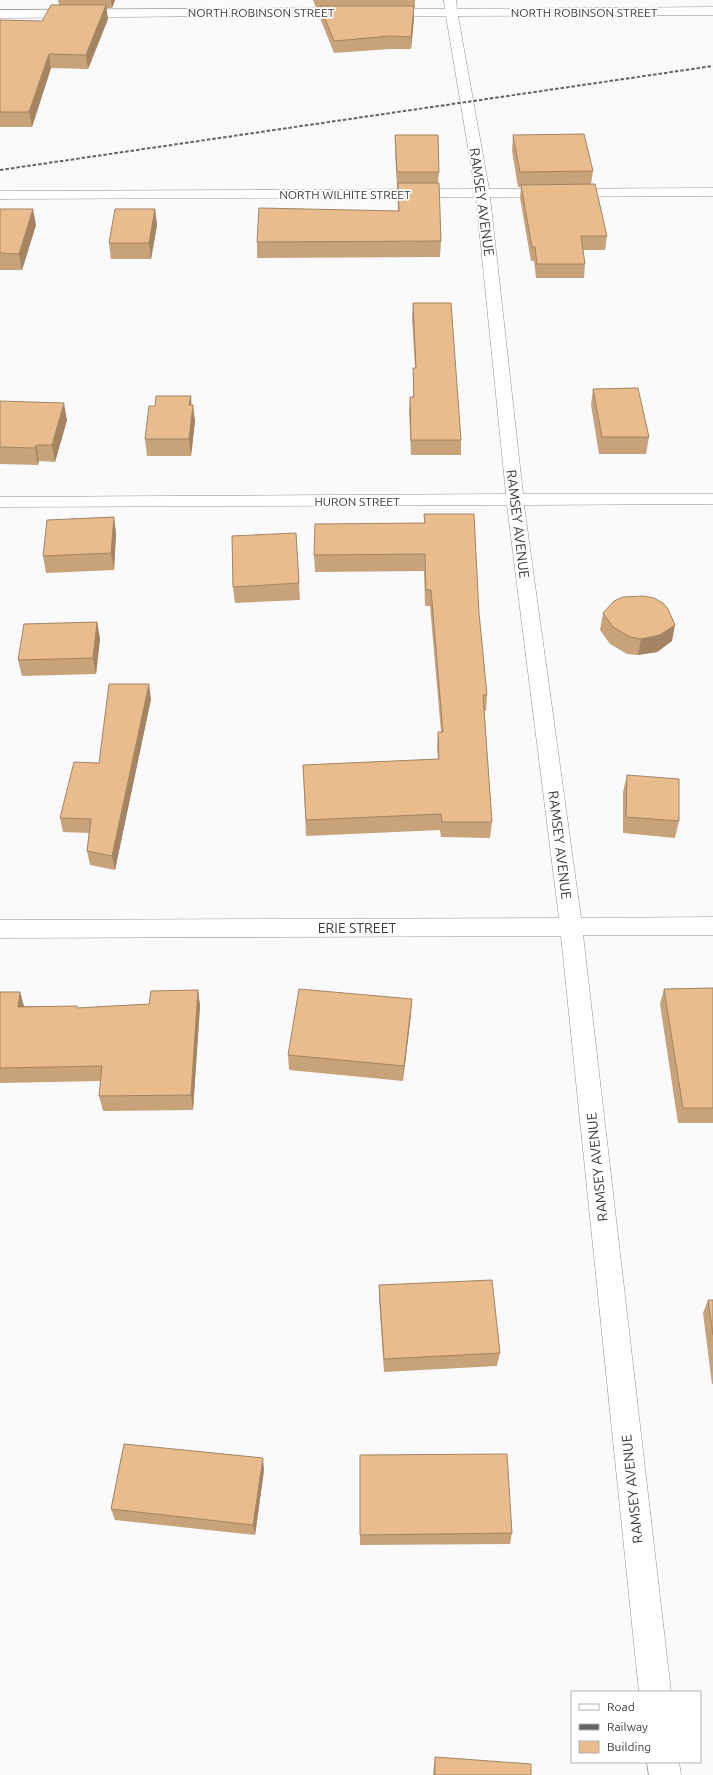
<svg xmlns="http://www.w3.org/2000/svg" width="713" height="1775" font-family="Ubuntu,sans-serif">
<rect width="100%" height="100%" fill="#fafafd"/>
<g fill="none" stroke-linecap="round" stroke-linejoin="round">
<g stroke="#929295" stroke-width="1">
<path id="street" d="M444,0H456L457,9L713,7V15L458,16L489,189L713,188V196L490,197L523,494H713V504L524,505L581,918L713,917V935H583L671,1692H639L561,936L0,938V920L559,918L507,505L0,507V497L506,494L476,197L0,199V191L475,189L446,16H384L380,15L378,12L380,9L384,8L445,9Z
M350,8L354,9L356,12L354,15L0,18V10Z
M647,1762H679L681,1775H649Z"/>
</g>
<use href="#street" fill="#fff" fill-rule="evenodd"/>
<path stroke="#636364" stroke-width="2" stroke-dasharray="3.5 2" stroke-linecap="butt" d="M0,170L713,66"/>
</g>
<path fill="#c8a279" d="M58,0H115L112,8H106L108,19L88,69L51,68L32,127H0V20L42,21L59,5Z
M313,0H415V8H414V18L411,49H390L334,53L320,18V8H316Z
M395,135L439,172L438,183L441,241L440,257L257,258V242L398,211L397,188L395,150Z
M513,135L593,171L591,184L607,236L605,250H583L585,264L584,278H536L534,261H531L520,198L521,187H518L512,151Z
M0,209L36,225L22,270H0Z
M155,209L157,225L151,259H111L109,243Z
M413,303L461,440V455H411L409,412L410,397H413V368H415L412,318Z
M593,389L649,437L646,454H599L591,405Z
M191,396V405L195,421L191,456H147L145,439L155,406Z
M0,401L67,420L55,462L39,461L38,465L0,464Z
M424,514L479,613L487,695L486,711H484L492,822L490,838L441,837L440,830L306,836L303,765L438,759L437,748L438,732H441L430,606H425L424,571L315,572L314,555L424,523Z
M114,517L116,534L114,570L46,573L43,556Z
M299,583L300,600L235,603L233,587Z
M603,613L672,641L657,652L638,655L627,654L610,644L600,630Z
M97,622L100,639L96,674L22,676L18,660Z
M151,699L115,870L90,865L87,851L89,833L63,832L60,818L99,763Z
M627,775L679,821L675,838L623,833V792Z
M713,988V1123H678L660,1004L664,989Z
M198,990L200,1006L193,1110L103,1111L99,1096L101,1081L0,1083V992H20L24,1006L78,1008L149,1004Z
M411,1014L403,1081L289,1070L288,1055Z
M379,1285L500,1353L497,1366L384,1372L379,1299Z
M708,1300H713V1384H712L703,1313Z
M360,1455L512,1533L510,1544L360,1545Z
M264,1470L255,1535L115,1520L111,1509Z
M435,1757L531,1775H433L434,1764Z"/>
<path fill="#a38463" d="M111,0H115L112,8Z
M106,5L108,19L88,69L86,55Z
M414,6V18L411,49V37Z
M49,54L51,68L32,127L29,112Z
M33,209L36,225L22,270L19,254Z
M155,209L157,225L151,259L149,243Z
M191,396L192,412L193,405L195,421L191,456L189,439V405Z
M64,403L67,420L55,462L52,445Z
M36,445L39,461L38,465L35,448Z
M114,517L116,534L114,570L111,553Z
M97,622L100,639L96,674L93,658Z
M675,625L672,641L657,652L638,655L641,639Z
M149,684L151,699L115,870L112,856Z
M198,990L200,1006L193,1110L191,1095Z
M20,992L24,1007H18Z
M412,999L411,1014L403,1081L404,1066Z
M263,1458L264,1470L255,1535L253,1525Z"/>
<path fill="#e9bc8d" stroke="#a38463" d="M51,5H106L86,55L49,54L29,112H0V20L42,21Z
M320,6H414L411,37L390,36L334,41Z
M584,134L593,171L520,172L513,135Z
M395,135H438L439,172H397Z
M398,183H439L441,241L257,242L259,208L399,211Z
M595,184L607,236H581L585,264H537L535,247H532L521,185Z
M0,209H33L19,254L0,253Z
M115,209H155L149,243H109Z
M413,303H451L461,440H411L410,397H414L413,368H416Z
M638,388L649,437H602L593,389Z
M156,396H191L189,405H193L189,439H145L149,406H155Z
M0,401L64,403L52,445H36L35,448L0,447Z
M424,514H474L479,613L487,695H483L492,822H442L441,814L306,820L303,765L439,759L438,732H443L431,590H426L425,554L314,555L315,524L425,523Z
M114,517L111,553L43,556L47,520Z
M296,533L299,583L233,587L232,536Z
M643,596L654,598L663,603L668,609L675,625L660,635L641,639L630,637L613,627L603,613L614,601L623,597Z
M97,622L93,658L18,660L24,624Z
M109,684H149L112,856L87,851L91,819L60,818L74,762L99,763Z
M627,775L679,779V821L626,817Z
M713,988V1108H683L664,989Z
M299,989L412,999L404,1066L288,1055Z
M198,990L191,1095L99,1096L102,1066L0,1068V992H20L18,1007L77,1006V1008L149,1004L151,991Z
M492,1280L500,1353L384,1359L379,1285Z
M708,1300H713V1335Z
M124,1444L263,1458L253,1525L111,1509Z
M507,1454L512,1533L360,1535V1455Z
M435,1757L531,1764V1775H435Z"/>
<g text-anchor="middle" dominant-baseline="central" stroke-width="3.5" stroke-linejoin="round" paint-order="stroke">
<g font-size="12" fill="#3c3c3d" stroke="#fff">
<text x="261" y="12">NORTH ROBINSON STREET</text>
<text x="584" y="12">NORTH ROBINSON STREET</text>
<text x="345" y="194">NORTH WILHITE STREET</text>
<text x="357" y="501">HURON STREET</text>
</g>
<g font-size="14" fill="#3c3c3d" stroke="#fff">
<text transform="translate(482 202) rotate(82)">RAMSEY AVENUE</text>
<text transform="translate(518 524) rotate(83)">RAMSEY AVENUE</text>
<text transform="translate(560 845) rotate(83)">RAMSEY AVENUE</text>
<text x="357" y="928">ERIE STREET</text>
<text transform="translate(597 1167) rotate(-96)">RAMSEY AVENUE</text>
<text transform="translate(632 1489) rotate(-96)">RAMSEY AVENUE</text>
</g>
</g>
<rect x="571" y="1691" width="130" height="72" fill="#ffffff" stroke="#b1b1b1"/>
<rect x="579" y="1704" width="20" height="6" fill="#ffffff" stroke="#b1b1b1"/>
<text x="607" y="1711" font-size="12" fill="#3c3c3d">Road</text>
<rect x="579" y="1724" width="20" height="6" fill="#636364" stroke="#b1b1b1"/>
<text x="607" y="1731" font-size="12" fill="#3c3c3d">Railway</text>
<rect x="579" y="1741" width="20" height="12" fill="#e9bc8d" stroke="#b1b1b1"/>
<text x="607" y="1751" font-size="12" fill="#3c3c3d">Building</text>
</svg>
